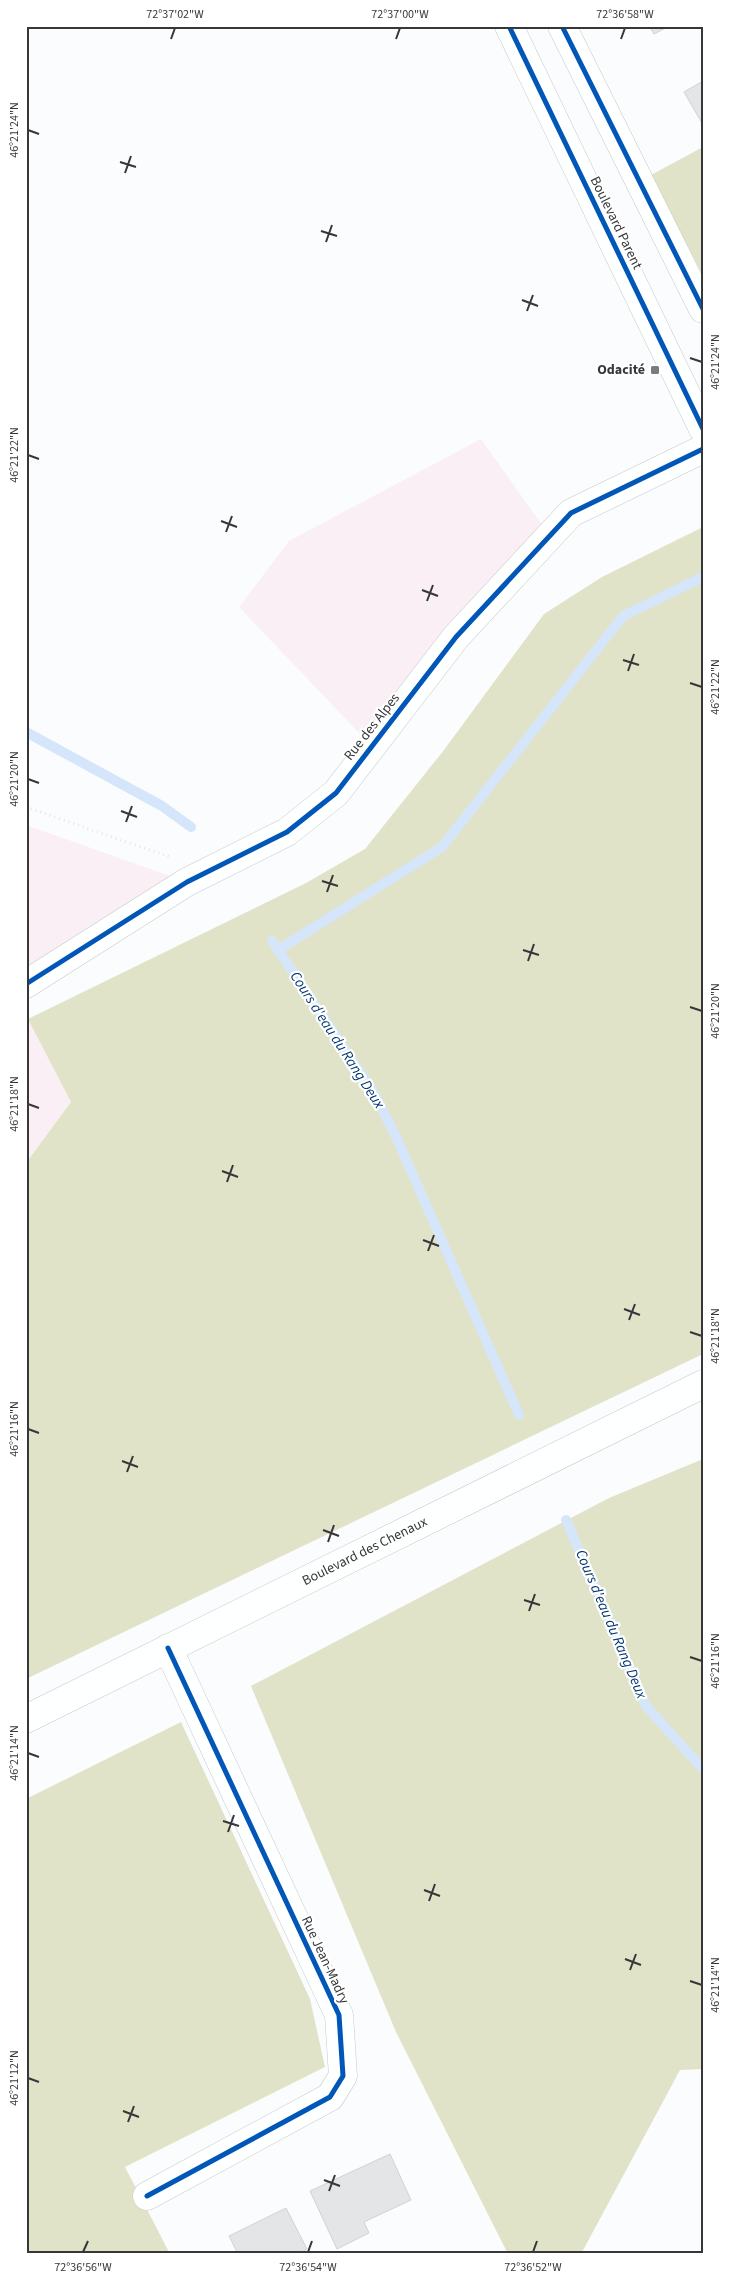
<svg xmlns="http://www.w3.org/2000/svg" width="729" height="2280" font-family="'Source Sans 3',sans-serif">
<rect width="100%" height="100%" fill="#fbfcfe"/>
<path fill="#f9eff4" d="M481,439L550,536L363,737L239,607L289,541Z
M26,825L187,882L26,984Z
M26,1014L71,1102L26,1163Z"/>
<path fill="#e0e3c7" d="M703,147V276L651,175Z
M703,527V1354L26,1679V1163L71,1102L28,1019L306,883L365,849L444,750L544,614L602,577Z
M703,1459V1662L700,1664L703,1669V2069L680,2070L581,2254H508L396,2032L251,1686L609,1498Z
M181,1722L310,1999L325,2067L125,2167L170,2254H26V1799Z"/>
<g fill="none" stroke-linecap="round" stroke-linejoin="round">
<path stroke="#d5e5fa" stroke-width="10" d="M26,732L162,806L191,827
M272,941L373,1091L397,1139L519,1415
M278,950L442,847L623,616L703,577
M566,1520L646,1706L703,1769"/>
</g>
<path fill="#e3e5e7" stroke="#d1d2d3" d="M649,26H669L654,34Z
M703,81V125L684,92Z
M390,2154L411,2200L364,2222L369,2233L337,2249L310,2191Z
M286,2208L307,2249L299,2254H238L229,2236Z"/>
<g fill="none" stroke-linecap="round" stroke-linejoin="round">
<g stroke="#c8c9ca" stroke-width="29">
<path id="street" d="M26,984L187,882L287,832L336,793L456,637L571,513L703,449
M147,2196L330,2097L343,2076L339,2015L168,1648"/>
</g>
<g stroke="#c8c9ca" stroke-width="29">
<g id="secondary">
<path d="M509,26L703,429"/>
<path d="M562,26L703,309"/>
<path id="s1" d="M26,1719L703,1384"/>
</g>
</g>
<path stroke="#e6e6e6" stroke-width="3" stroke-dasharray="1 4" stroke-linecap="butt" d="M26,807L170,857"/>
<use href="#street" stroke="#feffff" stroke-width="28"/>
<use href="#secondary" stroke="#feffff" stroke-width="28"/>
<g stroke="#fff" stroke-width="8">
<path id="cycleway" d="M509,26L703,429
M562,26L703,309
M26,984L187,882L287,832L336,793L456,637L571,513L703,449
M147,2196L330,2097L343,2076L339,2015L168,1648"/>
</g>
<use href="#cycleway" stroke="#0057b8" stroke-width="5"/>
</g>
<path fill="none" stroke="#363739" stroke-width="2" d="M171,39L175,28M396,39L400,28M621,39L625,28M28,130L39,134M120,162L136,167M125,173L131,156M321,231L337,236M326,242L332,225M522,300L538,306M527,311L533,295M690,358L702,362M28,455L39,459M221,521L237,527M226,532L232,516M422,590L438,596M427,601L433,585M623,660L639,665M628,671L634,654M690,683L702,687M28,779L39,783M121,811L137,817M126,822L132,806M322,881L338,886M327,892L333,875M523,950L539,955M528,961L534,944M690,1007L702,1011M28,1104L39,1108M222,1171L238,1177M227,1182L233,1165M423,1240L439,1246M428,1251L434,1235M624,1309L640,1315M629,1320L635,1304M690,1332L702,1336M28,1429L39,1433M122,1461L138,1467M127,1472L133,1456M323,1530L339,1536M328,1542L334,1525M524,1600L540,1605M529,1611L535,1594M690,1657L702,1661M28,1753L39,1757M223,1821L239,1826M228,1832L234,1815M424,1890L440,1896M429,1901L435,1884M625,1959L641,1965M630,1970L636,1954M690,1981L702,1985M28,2078L39,2082M123,2111L139,2117M128,2122L134,2106M324,2180L340,2186M329,2191L335,2175M83,2252L88,2241M308,2252L312,2241M533,2252L537,2241"/>
<rect fill="#7b7c7e" stroke="#fff" stroke-width="2" x="650" y="365" width="10" height="10" rx="2.5"/>
<g text-anchor="middle" dominant-baseline="central" stroke-width="4.5" stroke-linejoin="round" paint-order="stroke">
<g font-size="14" fill="#363739" stroke="#fff">
<text transform="translate(616 223) rotate(64)">Boulevard Parent</text>
<text transform="translate(372 727) rotate(-52)">Rue des Alpes</text>
<text stroke="none"><textPath href="#s1" startOffset="378">Boulevard des Chenaux</textPath></text>
<text transform="translate(325 1960) rotate(65)">Rue Jean-Madry</text>
</g>
<g font-size="14" font-weight="bold" fill="#363739" stroke="#fff" text-anchor="end">
<text x="645" y="370">Odacité</text>
</g>
<g font-size="15" font-style="italic" fill="#043875" stroke="#fff">
<text transform="translate(337 1040) rotate(57)">Cours d'eau du Rang Deux</text>
<text transform="translate(611 1624) rotate(67)">Cours d'eau du Rang Deux</text>
</g>
</g>
<rect width="729" height="2280" fill="none" stroke="#ffffff" stroke-width="55"/>
<rect x="28" y="28" width="674" height="2224" fill="none" stroke="#363739" stroke-width="2"/>
<g font-size="12" text-anchor="middle" fill="#363739">
<text x="175" y="18">72°37'02"W</text>
<text x="400" y="18">72°37'00"W</text>
<text x="625" y="18">72°36'58"W</text>
<text transform="translate(14 130) rotate(-90)" y="4">46°21'24"N</text>
<text transform="translate(715 362) rotate(-90)" y="4">46°21'24"N</text>
<text transform="translate(14 455) rotate(-90)" y="4">46°21'22"N</text>
<text transform="translate(715 687) rotate(-90)" y="4">46°21'22"N</text>
<text transform="translate(14 779) rotate(-90)" y="4">46°21'20"N</text>
<text transform="translate(715 1011) rotate(-90)" y="4">46°21'20"N</text>
<text transform="translate(14 1104) rotate(-90)" y="4">46°21'18"N</text>
<text transform="translate(715 1336) rotate(-90)" y="4">46°21'18"N</text>
<text transform="translate(14 1429) rotate(-90)" y="4">46°21'16"N</text>
<text transform="translate(715 1661) rotate(-90)" y="4">46°21'16"N</text>
<text transform="translate(14 1753) rotate(-90)" y="4">46°21'14"N</text>
<text transform="translate(715 1985) rotate(-90)" y="4">46°21'14"N</text>
<text transform="translate(14 2078) rotate(-90)" y="4">46°21'12"N</text>
<text x="83" y="2271">72°36'56"W</text>
<text x="308" y="2271">72°36'54"W</text>
<text x="533" y="2271">72°36'52"W</text>
</g>
</svg>
